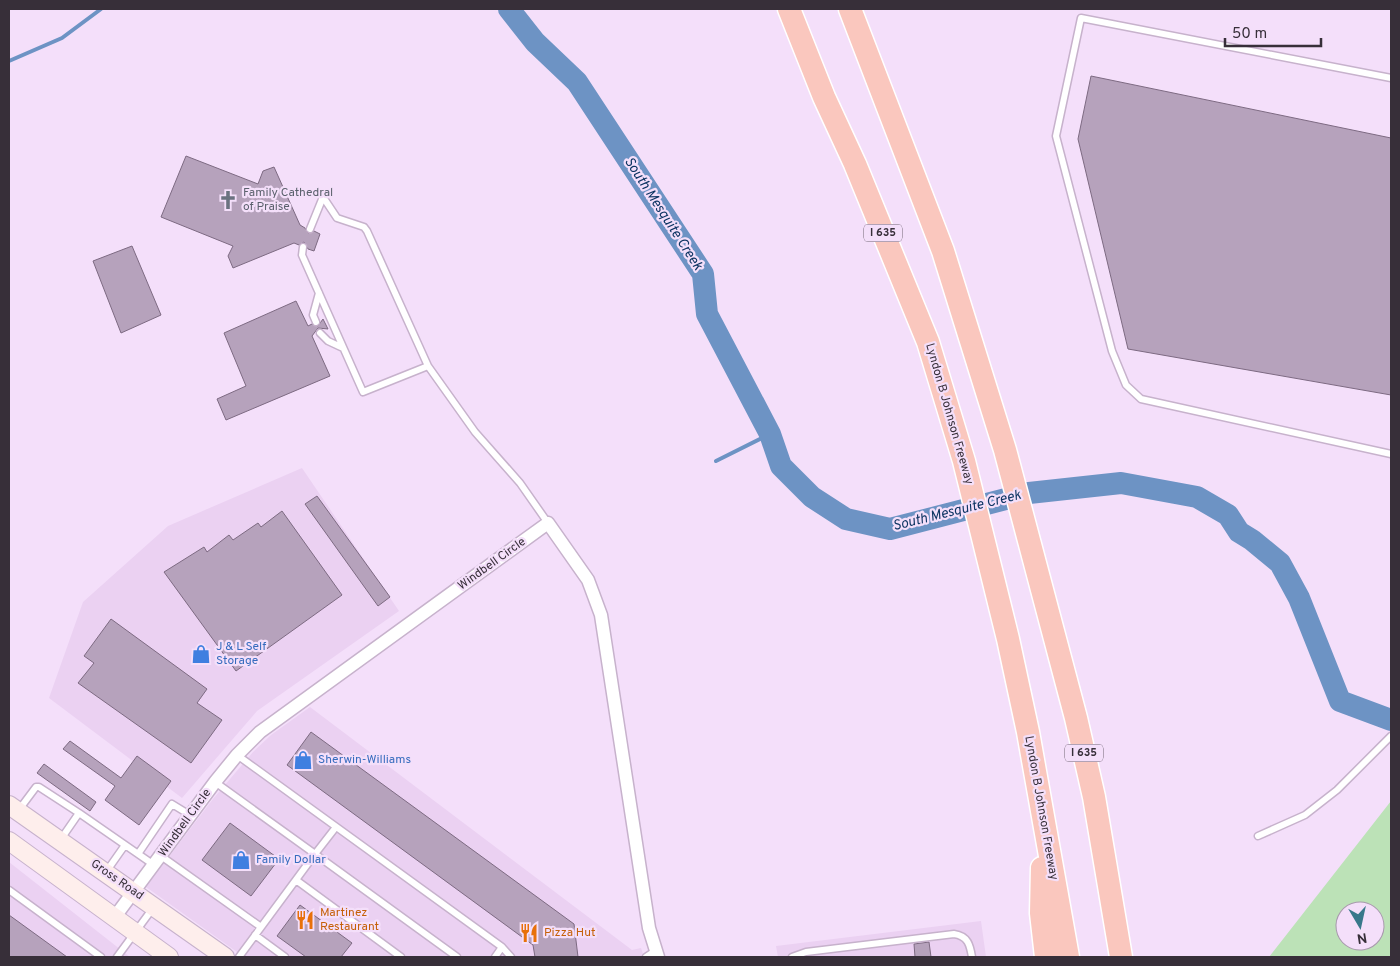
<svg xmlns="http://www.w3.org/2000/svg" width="1400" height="966" font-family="Overpass,sans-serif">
<rect width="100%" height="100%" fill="#f4dffa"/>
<path fill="#ebd1f2" d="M302,468L399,611L257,711L182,798L49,698L83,602L168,526Z
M310,707L632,950L641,948L644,957H244L146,887L213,799L253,752L271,735Z
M9,862L130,957H9Z
M981,921L986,957H778L776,946Z"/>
<path fill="#bce2b7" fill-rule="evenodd" d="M1391,801V957H1269ZM1345,911H1375V941H1345Z"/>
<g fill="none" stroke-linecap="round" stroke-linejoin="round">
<path stroke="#6d93c4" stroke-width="4" d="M9,61L62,38L101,9
M716,461L770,434"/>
<path stroke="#6d93c4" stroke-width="22" d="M509,9L535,42L577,82L703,274L707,314L770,434L781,466L812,497L846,519L890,529L1029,493L1121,483L1197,497L1228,515L1239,532L1252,540L1280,563L1299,598L1340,701L1391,720"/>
</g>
<path fill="#b6a2bc" stroke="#7d6a82" d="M1091,76L1391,138V395L1128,349L1078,139Z
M186,156L258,184L263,171L274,167L300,225L305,228L308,233L314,231L320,234L314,251L308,249L304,242L299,245L294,243L233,268L228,256L233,246L161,217Z
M132,246L161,315L121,333L93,261Z
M296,301L308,326L312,324L318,326L323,319L328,329L318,328L312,336L330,376L226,420L217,399L246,386L224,333Z
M317,496L390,597L378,606L305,504Z
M282,511L342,595L236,671L164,572L204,547L207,552L229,535L233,540L258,523L261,527Z
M111,619L207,689L197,703L222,720L191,763L78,683L94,663L84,656Z
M311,732L574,924L578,957H535L533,945L287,765Z
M70,741L121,778L137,756L171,781L139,825L105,800L115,786L63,749Z
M44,764L96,802L90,811L37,773Z
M230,823L279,859L251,896L202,860Z
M300,905L352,943L341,957H306L277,936Z
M9,915L67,957H9Z
M929,942L931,957H915L914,944Z"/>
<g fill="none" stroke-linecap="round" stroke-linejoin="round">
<g stroke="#c7b2cc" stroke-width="9">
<path id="service" d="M1391,78L1081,18L1056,136L1112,351L1126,385L1141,399L1391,454
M323,197L337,218L364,227L367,231L428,366L475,432L520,483L548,523
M310,229L323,197
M303,247L302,255L363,392L428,366
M316,322L313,315L319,293
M320,333L328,341L343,348
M237,755L502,947L495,957
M215,782L315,854L239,957
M18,811L36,787H39L79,813L61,839
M79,813L154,865
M336,827L315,854L457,957
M1258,836L1305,815L1337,790L1391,736
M138,854L172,804L190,815
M161,856L261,927
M106,872L125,845
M296,880L401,957
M9,890L101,957
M255,935L285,957
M502,947L511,957
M117,957L153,908
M646,957L655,951
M792,957L806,952L954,934C968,936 970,945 972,957"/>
</g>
<g stroke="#c7b2cc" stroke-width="15">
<path id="minor" d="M114,918L215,782L237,755L260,732L548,523L588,580L601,615L649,928L658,957"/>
</g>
<g stroke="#c7b2cc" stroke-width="20">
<path id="secondary" d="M9,805L225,957
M9,841L169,957"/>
</g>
<g stroke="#fff" stroke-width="25">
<path id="motorway" d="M789,9L824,97L855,164L928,342L964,461L1008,639L1028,732L1068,957
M850,9L943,251L1005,450L1076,718L1094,797L1121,957
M1042,868L1041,913L1046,957"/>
</g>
<use href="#service" stroke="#fff" stroke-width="6"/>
<use href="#minor" stroke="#fff" stroke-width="12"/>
<use href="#secondary" stroke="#feeeec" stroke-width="18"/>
<use href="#motorway" stroke="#fac7be" stroke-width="22"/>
</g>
<defs>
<g id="church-bare" transform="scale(1.5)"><path d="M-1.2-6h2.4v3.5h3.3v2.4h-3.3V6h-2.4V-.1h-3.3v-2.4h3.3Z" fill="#6b7280" stroke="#f4dffa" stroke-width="2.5" paint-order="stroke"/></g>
<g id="shop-bare" transform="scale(1.5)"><path d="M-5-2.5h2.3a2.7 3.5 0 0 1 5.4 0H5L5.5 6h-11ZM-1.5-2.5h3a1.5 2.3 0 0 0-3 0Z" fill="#3f7fe0" stroke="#f4dffa" stroke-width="2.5" paint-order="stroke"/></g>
<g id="restaurant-bare" transform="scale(1.5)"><path d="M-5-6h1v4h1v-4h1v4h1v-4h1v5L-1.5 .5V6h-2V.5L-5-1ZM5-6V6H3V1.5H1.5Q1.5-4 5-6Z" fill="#e8710a" stroke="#f4dffa" stroke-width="2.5" paint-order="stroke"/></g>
</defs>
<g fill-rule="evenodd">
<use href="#church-bare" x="228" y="200"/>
<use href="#shop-bare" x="201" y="654"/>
<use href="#shop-bare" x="303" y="760"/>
<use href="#shop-bare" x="241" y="860"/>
<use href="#restaurant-bare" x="305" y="920"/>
<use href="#restaurant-bare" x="529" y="933"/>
</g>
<g text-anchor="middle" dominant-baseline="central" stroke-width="4.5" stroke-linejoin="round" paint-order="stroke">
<g fill="#f4dffa" stroke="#706473" stroke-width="1">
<rect x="864" y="224.5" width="38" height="17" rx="4"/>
<rect x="1065" y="744.5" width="38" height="17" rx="4"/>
</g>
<g font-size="11" font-weight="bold" fill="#372f39">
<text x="883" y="233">I 635</text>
<text x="1084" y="753">I 635</text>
</g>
<g font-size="12" fill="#5b616d" stroke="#f4dffa" text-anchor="start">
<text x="243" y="193">Family Cathedral<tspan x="243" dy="14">of Praise</tspan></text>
</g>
<g font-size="12" fill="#372f39" stroke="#f4dffa">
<text transform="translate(949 414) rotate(74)">Lyndon B Johnson Freeway</text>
<text transform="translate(492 564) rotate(-36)">Windbell Circle</text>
<text transform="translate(1041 808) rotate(80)">Lyndon B Johnson Freeway</text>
<text transform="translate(185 823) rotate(-54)">Windbell Circle</text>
<text transform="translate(117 880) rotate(35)">Gross Road</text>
</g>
<g font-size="12" fill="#366cbe" stroke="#f4dffa" text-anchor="start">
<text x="216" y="647">J &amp; L Self<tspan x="216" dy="14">Storage</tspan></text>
<text x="318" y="760">Sherwin-Williams</text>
<text x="256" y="860">Family Dollar</text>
</g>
<g font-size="12" fill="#c56008" stroke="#f4dffa" text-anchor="start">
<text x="320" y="913">Martinez<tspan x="320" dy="14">Restaurant</tspan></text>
<text x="544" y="933">Pizza Hut</text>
</g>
<g font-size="14" font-style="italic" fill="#0e3563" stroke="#f4dffa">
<text transform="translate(663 214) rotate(57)">South Mesquite Creek</text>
<text transform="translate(957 511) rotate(-14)">South Mesquite Creek</text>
</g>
</g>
<rect width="1400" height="966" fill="none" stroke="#372f39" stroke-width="20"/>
<g transform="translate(1360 926) rotate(171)"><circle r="24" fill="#f4dffa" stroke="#a899ad"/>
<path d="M0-4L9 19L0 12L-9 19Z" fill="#38788b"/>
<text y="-8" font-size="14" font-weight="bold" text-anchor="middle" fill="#372f39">N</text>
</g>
<path d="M1225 38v8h96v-8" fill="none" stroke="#372f39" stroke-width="2.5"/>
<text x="1232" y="38" font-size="15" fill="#372f39" stroke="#f4dffa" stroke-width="4" paint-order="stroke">50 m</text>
</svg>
